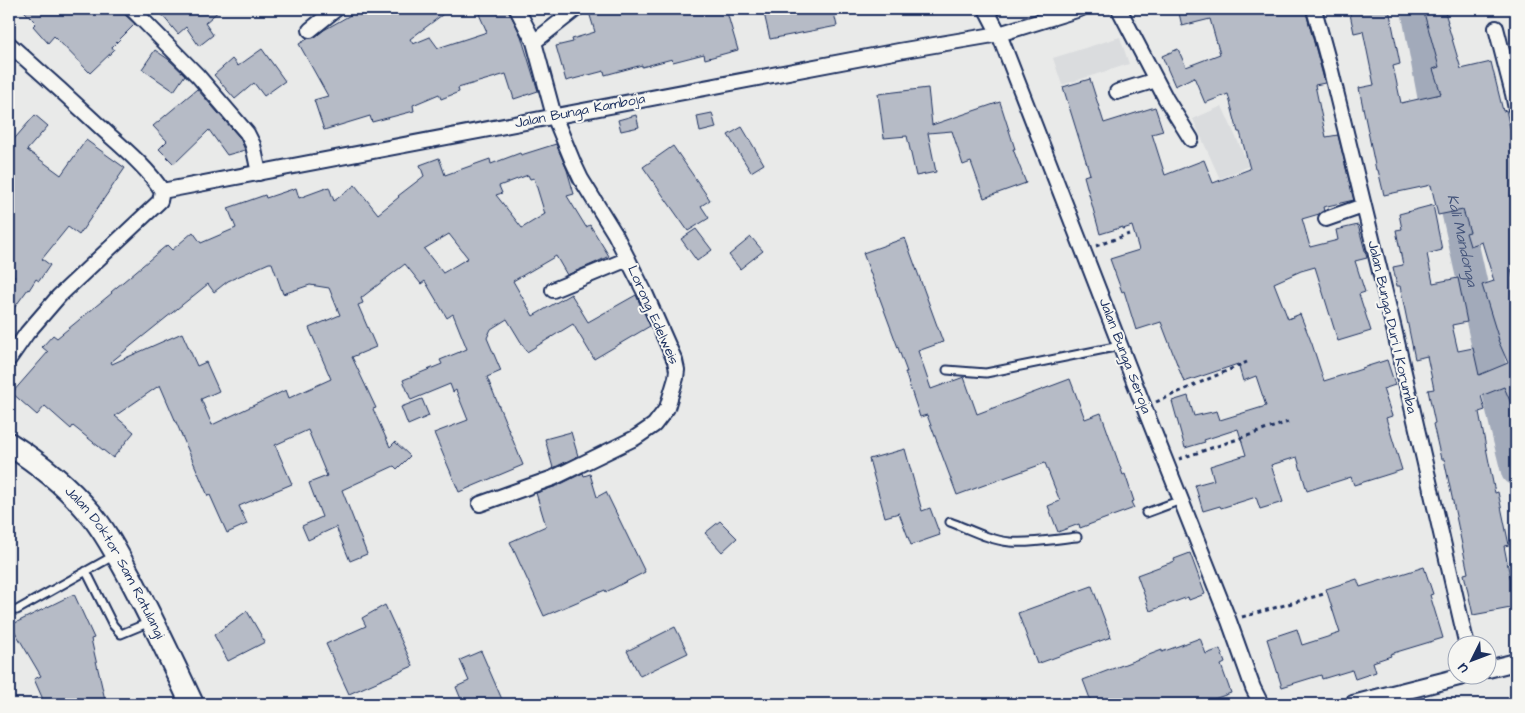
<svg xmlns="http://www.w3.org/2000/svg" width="1525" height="713" font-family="'Architects Daughter',sans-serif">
<rect width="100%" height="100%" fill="#e9eae9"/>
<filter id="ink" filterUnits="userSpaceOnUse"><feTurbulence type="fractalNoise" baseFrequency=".02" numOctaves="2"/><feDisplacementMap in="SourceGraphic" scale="10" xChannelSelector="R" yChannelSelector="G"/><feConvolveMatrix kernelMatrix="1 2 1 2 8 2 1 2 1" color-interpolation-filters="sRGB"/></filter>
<g filter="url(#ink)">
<path fill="#dadcde" d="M1120,37L1129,64L1062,85L1053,58Z
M1222,106L1249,166L1220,179L1193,119Z"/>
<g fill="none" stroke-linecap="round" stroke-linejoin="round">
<path stroke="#a2aaba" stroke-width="30" id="s1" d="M1416,9L1443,153L1505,427L1516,471"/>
</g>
<path fill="#b6bbc6" stroke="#1b2f5e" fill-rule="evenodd" d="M22,9H123L125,15L135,24L112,47L114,50L90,73L54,36L48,43L33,26L36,23Z
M157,9H221L205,23L213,35L199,46L186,27L178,34Z
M361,9H450L410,39L413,44L430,37L438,48L487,32L479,14L489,9H508L521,36L538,91L514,99L506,74L458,88L459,92L441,99L439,94L413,105L414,111L372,122L370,116L324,130L314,100L328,96L299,44L309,38L315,37L324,30Z
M588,9H683V12L697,9H726L738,50L705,59L704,54L673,62L672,59L642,67V65L605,75L604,71L566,81L556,46L573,42L572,39L595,32Z
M763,9H833L837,26L770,39Z
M1178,9H1305L1325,83L1315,85L1326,137L1338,135L1354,200L1323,207L1324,211L1319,214L1302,219L1303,222L1310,247L1338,240L1336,230L1358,225L1367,258L1355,261L1365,292L1359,294L1371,331L1338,341L1315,267L1301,271L1274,283L1288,319L1300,314L1312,344L1324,381L1362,369V368L1387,360L1395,385L1383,389L1392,416L1386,418L1402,470L1354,485L1351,477L1307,491L1297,457L1271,465L1283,502L1260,509L1256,497L1221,508L1220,506L1203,511L1195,485L1214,480L1210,466L1246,455L1238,429L1204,440L1205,442L1185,448L1172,401L1188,396L1194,416L1217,411L1220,420L1266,406L1256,376L1243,381L1238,364L1184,382L1161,322L1136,330L1124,291L1122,292L1110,259L1139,250L1132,226L1123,229V227L1100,234L1084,176L1090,174L1063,87L1090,79L1104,123L1155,107L1163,131L1152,134L1165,175L1204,160L1213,183L1250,169L1240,132H1238L1228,94L1205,103L1194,77L1175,86L1162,56L1178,49L1186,67L1220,54L1210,19L1182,26Z
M1349,9H1389L1400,64L1393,66L1401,103L1441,94L1433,69L1439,67L1424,13L1437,9H1444L1448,22H1447L1461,69L1491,62L1503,111L1506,110L1516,154V268L1511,270L1516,287V415L1504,387L1481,396L1485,410L1479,412L1495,493L1498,492L1509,545L1504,546L1516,607L1473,615L1464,574L1468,573L1444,459H1441L1433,424L1435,423L1428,390L1434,389L1427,356L1415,359L1400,286H1397L1393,267L1403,265L1396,230L1402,229L1399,214L1433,205L1442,250L1427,254L1433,283L1458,278L1467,322L1452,325L1458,351L1473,348L1479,375L1508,363L1498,340H1499L1482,285L1494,281L1482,242L1470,246L1466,233L1470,232L1463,210L1438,215L1431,185L1384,195L1378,170H1376L1359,88L1374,85L1363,31L1354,33Z
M262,49L285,81L264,96L254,83L235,99L214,75L232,59L238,66Z
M155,50L168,59L185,75L174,91L142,69Z
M928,88L932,125L1000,102L1015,149H1013L1026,183L984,198L971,162L963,165L952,131L928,133L936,172L916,176L907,136L884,138L878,94Z
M197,89L240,138L245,150L227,155L209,130L174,164L159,149L167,141L153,126Z
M712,113L716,128L700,132L697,116Z
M35,115L48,126L27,150L61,175L86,140L125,168L79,235L68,227L42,259L50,265L39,281L36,279L29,290L28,289L9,315V284L15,276L9,271V145Z
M636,115L639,127L621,131L618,120Z
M742,127L764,164L751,172L728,135Z
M556,144L567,170L574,194L567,196L586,227L590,225L609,256L597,262L567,275L556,256L513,281L533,316L571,294L588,322L636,295L650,326L594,359L573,324L527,352L507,319L491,329L487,338L501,371L487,377L523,465L459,492L434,433L468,420L456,390L453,392L450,384L411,400L403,380L442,364L440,360L467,349L453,314L447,318L425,281L421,284L405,264L361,298L363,303L358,305L376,347L352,357L376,408L373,409L390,447L395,442L410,456L397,469L394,466L342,490L367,554L350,561L336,527L308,540L302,526L322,517L309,483L327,476L308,430L275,445L292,484L239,506L247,524L227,533L210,495L208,496L160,385L115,416L134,432L113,458L73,426L71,429L45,406L37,415L12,393L48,352L42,347L53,335L57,338L112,293L111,292L167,245L172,250L193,232L201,243L236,228L228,208L265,195L266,198L296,188L299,198L329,187L334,201L355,185L378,214L399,197L398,196L424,176L420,165L439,158L445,175L490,159L491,164L520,153L521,155ZM528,175L530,179L534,178L545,214L522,228L496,195L502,193L499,186ZM449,234L468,258L443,273L424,249ZM269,263H272L283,294L310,285L329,288L340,315L309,328L331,379L289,398L286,390L212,425L201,399L219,391L206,362L197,366L182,333L112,364L111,362L208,284L214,292L228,281Z
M673,146L710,200L701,206L709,218L688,231L643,167Z
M696,229L712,250L697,261L681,239Z
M751,237L763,251L740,269L729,255Z
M905,238L943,342L918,351L931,389L964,377L977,414L1070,379L1085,419L1101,413L1123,475L1125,474L1134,501L1131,502L1134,508L1080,528L1079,524L1058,532L1048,506L1060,501L1045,463L957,495L927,415L920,417L905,372H907L863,253Z
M422,399L429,416L408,425L401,407Z
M571,432L578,456L553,468L545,439Z
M905,449L922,511L930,508L940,535L911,545L899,513L885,517L869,459Z
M583,473L584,476L590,474L597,497L606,492L645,572L606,592L605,590L544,616L510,542L546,526L536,493L557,486Z
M720,521L737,538L722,552L705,533Z
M1190,553L1205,594L1189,600L1188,597L1150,611L1137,575L1175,561L1174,559Z
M1424,567L1433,594L1430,595L1443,638L1390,654L1391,656L1373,662L1376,672L1355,679L1352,670L1322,679L1321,675L1282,687L1267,639L1297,629L1302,645L1340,633L1326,589L1357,579L1360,587Z
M1092,586L1111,637L1037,664L1018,613Z
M74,594L94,638L91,639L106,704H45L34,679L41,676L11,625Z
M385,605L413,666L349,694L326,644L366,626L362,618Z
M247,611L265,642L228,661L214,635Z
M675,627L688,653L640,676L627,651Z
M1200,638L1206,654L1220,649L1225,663L1221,665L1231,693L1200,704H1092L1083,680L1162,650V652Z
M481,651L504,704H463L456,687L469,681L460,660Z"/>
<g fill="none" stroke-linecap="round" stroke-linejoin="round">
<g stroke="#1b2f5e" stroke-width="11">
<path id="service" d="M947,370L986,373L1120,346
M1146,513L1181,500
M950,522C969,529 989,540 1010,542C1032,544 1055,539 1077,537
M86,571L113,625L121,634L150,622
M17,610L115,555"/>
</g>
<g stroke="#1b2f5e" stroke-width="18">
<path id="minor" d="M132,9L198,76L247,133L253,145L259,173
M986,9L999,34L1144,407L1229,621L1253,688L1261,704
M1119,9L1166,99L1191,139
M1314,9L1331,71L1394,329L1467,646
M1496,28L1513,94
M310,30L336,9
M534,42L576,9
M9,44C43,74 76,104 109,135C126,150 151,172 162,191L160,201L59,296L27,333L9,359
M1117,92L1156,80
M1516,93L1513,94L1516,109
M162,191L899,51L999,34L1080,9
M1326,219L1363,206
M553,290L628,259
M480,504L553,478L635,438L654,425L667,408L676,378L677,370L675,361L645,293L615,234L581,179L573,162L554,116L534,42L517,9"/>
</g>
<g stroke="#1b2f5e" stroke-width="20">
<path id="tertiary" d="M1488,669L1516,662
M1353,704L1463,676"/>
</g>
<g stroke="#1b2f5e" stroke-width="26">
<g id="trunk">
<path id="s2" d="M9,444C39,463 67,486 90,513C107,533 119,558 132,581C153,621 173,663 192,704"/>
</g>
</g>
<path stroke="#1b2f5e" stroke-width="3" stroke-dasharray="4 4" stroke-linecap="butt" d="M1096,246L1129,234
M1156,402L1247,362
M1179,459L1288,422
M1242,617L1324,594"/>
<use href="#service" stroke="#f6f6f2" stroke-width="7"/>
<use href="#minor" stroke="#f6f6f2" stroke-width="14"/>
<use href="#tertiary" stroke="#f6f6f2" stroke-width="16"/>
<use href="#trunk" stroke="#f6f6f2" stroke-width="22"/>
</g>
</g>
<g text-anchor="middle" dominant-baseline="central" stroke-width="4" stroke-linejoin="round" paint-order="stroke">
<g font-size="14" fill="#1b2f5e" stroke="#f6f6f2">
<text transform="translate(580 111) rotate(-11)">Jalan Bunga Kamboja</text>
<text transform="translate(653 315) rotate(66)">Lorong Edelweis</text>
<text transform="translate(1392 327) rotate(77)">Jalan Bunga Duri I Korumba</text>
<text transform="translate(1125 356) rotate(69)">Jalan Bunga Seroja</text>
<text stroke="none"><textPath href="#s2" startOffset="162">Jalan Doktor Sam Ratulangi</textPath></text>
</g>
<g font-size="15" font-style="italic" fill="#44547a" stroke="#f6f6f2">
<text stroke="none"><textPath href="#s1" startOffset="236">Kali Mandonga</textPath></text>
</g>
</g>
<rect width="1525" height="713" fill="none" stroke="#f6f6f2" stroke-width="30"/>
<rect x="15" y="15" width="1495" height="683" fill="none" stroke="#1b2f5e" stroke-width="2" filter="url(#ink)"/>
<g transform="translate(1472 660) rotate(228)"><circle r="24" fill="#f6f6f2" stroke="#9ea6b7"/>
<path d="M0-4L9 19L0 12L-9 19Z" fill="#1b2f5e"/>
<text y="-8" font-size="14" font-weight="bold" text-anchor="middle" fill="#1b2f5e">U</text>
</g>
</svg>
